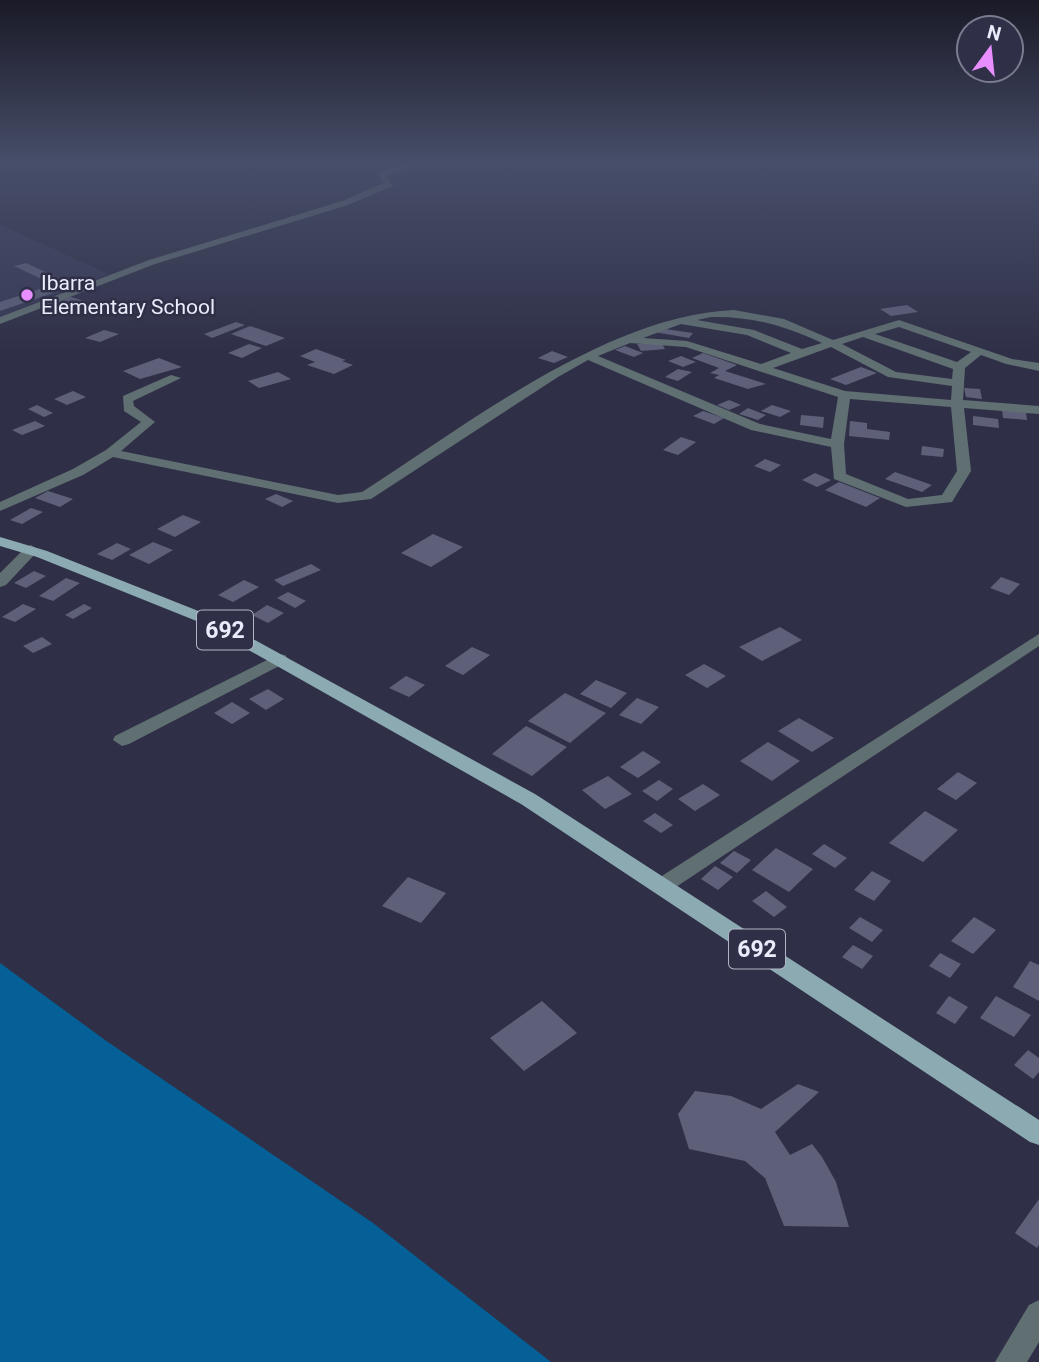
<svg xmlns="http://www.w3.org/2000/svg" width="1039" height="1362" font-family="Roboto,sans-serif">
<rect width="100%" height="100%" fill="#2f3047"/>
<path fill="#373955" d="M0,225L21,234L108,274L0,317Z"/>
<path fill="#046096" d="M0,963L105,1040L373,1223L551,1362H0Z"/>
<path fill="#5e6079" d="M26,263L56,277L44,280L14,266Z
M43,288L56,292L0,311V302Z
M68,296L84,301L58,311L42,305Z
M907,305L918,312L891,316L880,309Z
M236,322L245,325L212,338L204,334Z
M250,326L285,338L266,346L231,334Z
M658,328L693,333L689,338L654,332Z
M104,330L119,334L100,342L85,338Z
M661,342L665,349L641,351L637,344Z
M249,344L262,348L242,358L228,353Z
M625,346L643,353L634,357L615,350Z
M316,349L346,360L342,361L353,365L334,374L307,365L315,362L300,356Z
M552,351L568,357L554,363L538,358Z
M703,353L737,365L725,371L766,384L748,389L714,378L719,375L710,373L719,368L692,358Z
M681,356L696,362L683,367L668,361Z
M159,358L182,367L140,379L123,371Z
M861,367L877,373L846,385L830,379Z
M678,369L692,372L678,381L665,377Z
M278,372L291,379L259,388L248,381Z
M964,388L980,389L982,399L966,397Z
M73,391L86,397L67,405L54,399Z
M729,400L741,405L729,410L717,405Z
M37,405L53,413L44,417L28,409Z
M772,405L791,411L780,417L761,411Z
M748,408L766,415L758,420L739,414Z
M1002,409L1026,412L1027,420L1003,418Z
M703,411L724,418L714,424L693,416Z
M801,415L824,417L823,428L800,425Z
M973,416L998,419L999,428L973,425Z
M35,421L45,426L22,435L12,430Z
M850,421L867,423V429L890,432L889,440L849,436Z
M681,437L696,442L678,455L663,450Z
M922,446L944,449L943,457L921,455Z
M765,459L781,465L770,472L754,466Z
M895,472L932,485L922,492L885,479Z
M815,473L831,480L817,487L802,480Z
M839,482L880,498L866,507L825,490Z
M48,491L73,499L60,507L35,498Z
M276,494L293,501L282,507L265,499Z
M31,508L43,512L22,524L10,520Z
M183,515L201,522L175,537L157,529Z
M433,534L463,547L431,567L401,553Z
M153,542L173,550L149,564L129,555Z
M117,543L131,549L112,560L97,554Z
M311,564L321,570L283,586L274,580Z
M34,571L46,576L26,588L14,583Z
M1001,577L1020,584L1009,595L990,588Z
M66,578L80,583L53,601L39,596Z
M244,580L259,587L233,602L218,595Z
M288,592L306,601L295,608L277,598Z
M23,604L36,609L15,622L2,617Z
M84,604L92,608L73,619L65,615Z
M267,605L284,613L268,623L252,615Z
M780,627L802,640L762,661L739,647Z
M42,637L52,644L33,653L23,646Z
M472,647L490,655L463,675L445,666Z
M704,664L726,676L707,688L685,675Z
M406,676L425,685L409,697L389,688Z
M596,680L627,693L611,708L580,694Z
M268,689L284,699L266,710L249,699Z
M565,693L606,713L570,743L528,721Z
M637,698L659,707L641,724L619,715Z
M232,702L250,713L232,724L214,713Z
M799,718L834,738L812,752L778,731Z
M526,726L567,747L532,776L492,754Z
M768,742L800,761L772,781L740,761Z
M643,751L661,762L638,778L620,767Z
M958,772L977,783L956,800L937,789Z
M608,776L632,794L605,809L582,790Z
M659,780L673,789L657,801L642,791Z
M703,784L720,795L695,811L678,799Z
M925,811L958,830L923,862L889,843Z
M655,813L673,825L661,833L643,821Z
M824,844L847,858L835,868L812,854Z
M776,848L813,869L789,892L752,870Z
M734,851L751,860L737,873L720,863Z
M715,866L733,877L718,890L701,879Z
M872,871L891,881L874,901L854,890Z
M408,877L446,893L421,923L382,906Z
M766,891L787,907L774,917L752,901Z
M860,917L883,930L872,942L849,928Z
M974,917L996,930L973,954L951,941Z
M853,945L873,956L862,969L842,957Z
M940,953L961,964L950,978L929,966Z
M1030,961L1039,965V1001L1013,987Z
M949,996L968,1007L955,1024L936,1013Z
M996,996L1031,1015L1014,1037L980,1018Z
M542,1001L577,1033L524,1071L490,1038Z
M1028,1050L1039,1058V1072L1033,1079L1014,1065Z
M798,1084L819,1092L775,1132L790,1155L812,1144L822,1157L836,1182L849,1227L784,1226L765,1178L745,1161L689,1149L678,1114L695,1091L731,1096L761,1109Z
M1039,1199V1245L1037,1248L1015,1233Z"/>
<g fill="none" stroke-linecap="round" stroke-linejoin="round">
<path fill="#606f72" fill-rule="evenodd" d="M0,162H15L0,166Z
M407,162H454L413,165L386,176L393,186L348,205L155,264L0,324V317L149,260L342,201L384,183L377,173Z
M734,310L784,319L833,340L899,320L1012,359L1039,363V371L1006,364L981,355L965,368L963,400L1039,406V414L964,408L971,471L952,502L906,507L834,479L831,447L751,430L588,360L558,377L371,499L338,503L113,457L83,475L0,511V502L73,469L106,450L141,422L124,411L123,396L171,375L181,378L133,401L134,406L155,422L121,451L338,495L362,492C467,425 607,315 734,310ZM711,317C752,316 785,326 822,343L802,349L754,330L697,320ZM681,324L747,335L791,353L761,364L687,341L643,338ZM899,327L971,352L957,362L875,334ZM863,337L953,369L952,379L896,372L842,344ZM630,343L686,347L838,397L831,439L760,424L598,356ZM831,347L888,377L952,386L951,400L845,391L773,368ZM850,399L951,407L957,471L942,495L908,499L846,474L844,444Z
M31,545L39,550L36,553L6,585L0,587V573L26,547Z
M1039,634V646L670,891L662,894L654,891L651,886L654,881Z
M279,654L285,655L288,659L285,663L129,744L122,746L113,740L115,736Z
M1039,1300V1342L1027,1362H995L1029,1305Z"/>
<path fill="#8caab1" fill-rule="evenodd" d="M0,537L47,551L211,616L535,794L1039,1120V1145L1030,1142L521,804L199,622L37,557L0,546Z"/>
</g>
<linearGradient id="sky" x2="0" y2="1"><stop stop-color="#1a1a27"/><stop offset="0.46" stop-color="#474e69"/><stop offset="1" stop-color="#474e69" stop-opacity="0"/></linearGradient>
<rect width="1039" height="353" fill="url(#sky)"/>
<circle fill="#e88eff" stroke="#2f3047" stroke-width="2.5" cx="27" cy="295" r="7"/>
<g text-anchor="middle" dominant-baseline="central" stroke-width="5" stroke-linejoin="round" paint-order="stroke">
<g font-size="21" fill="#eaecfb" stroke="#2f3047" text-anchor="start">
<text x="41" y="283">Ibarra<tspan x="41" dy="24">Elementary School</tspan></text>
</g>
<g fill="#2f3047" stroke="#b2b4c5" stroke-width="2">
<rect x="197" y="610.5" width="56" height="39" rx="5"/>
<rect x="729" y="929.5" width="56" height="39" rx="5"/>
</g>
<g font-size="23" font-weight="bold" fill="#eaecfb">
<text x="225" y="630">692</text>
<text x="757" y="949">692</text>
</g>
</g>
<g transform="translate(990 49) rotate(15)"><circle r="33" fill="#2f3047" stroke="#7a7b8f" stroke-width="2"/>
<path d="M0-5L12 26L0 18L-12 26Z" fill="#e88eff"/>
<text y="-10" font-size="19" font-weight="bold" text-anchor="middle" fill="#eaecfb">N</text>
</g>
</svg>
